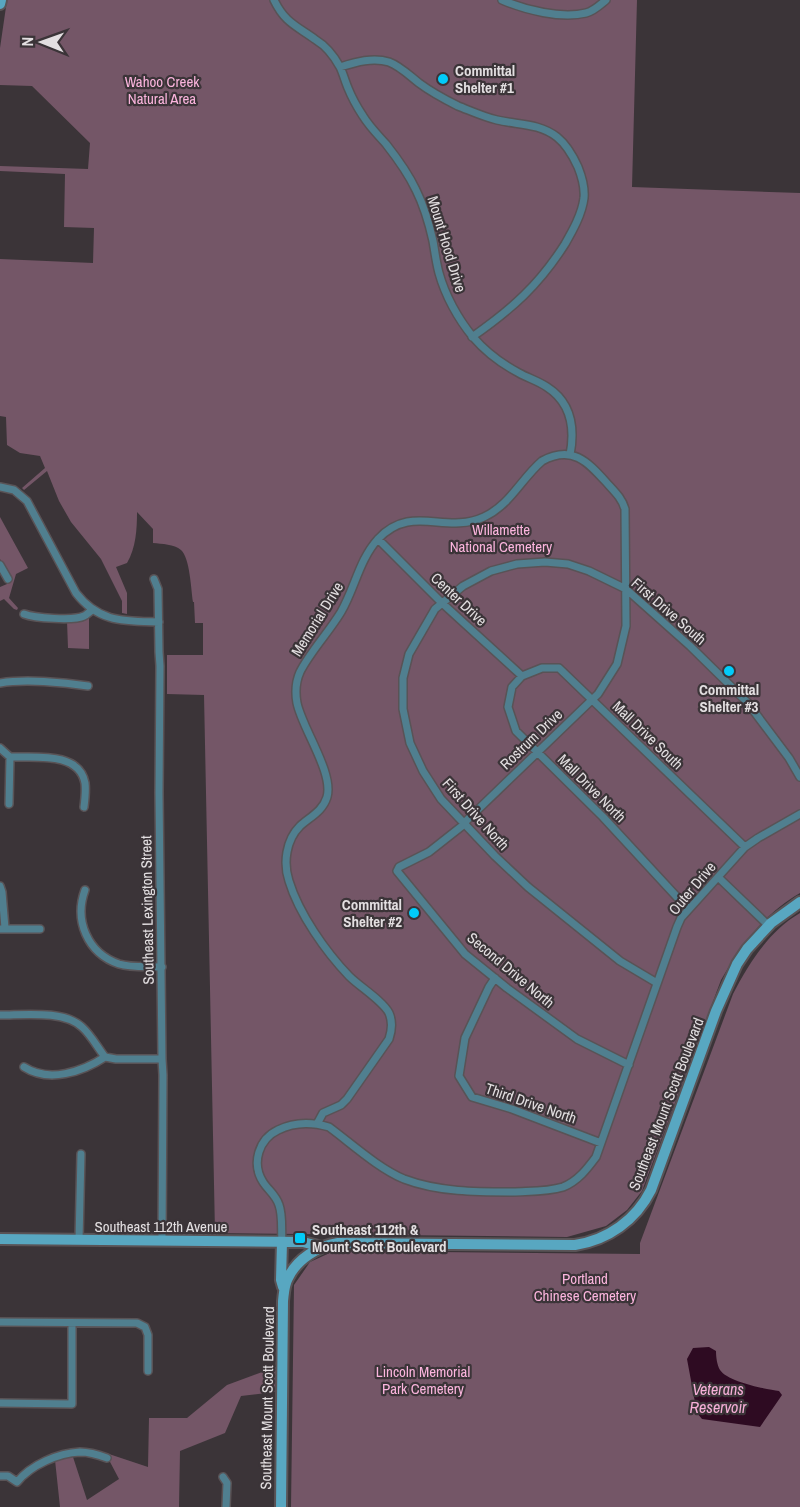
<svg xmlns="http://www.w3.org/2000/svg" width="800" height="1507" font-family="'Archivo Narrow',sans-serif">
<rect width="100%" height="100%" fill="#3b3438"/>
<path fill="#745667" d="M7,0H637L632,187L800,193V893C764,914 742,944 721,980L642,1191L627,1210L606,1226L567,1237L215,1233L204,695L167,694V655H203V623H195L194,602H193C191,589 190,558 181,550C174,544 162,544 153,543V529L137,512C137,529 136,548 127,563L116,567L127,593V614L122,613V601L101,559L71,522L59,501L47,471L24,490L22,488L45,468L40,456L20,453L7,445L6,417L0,416V259L93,263L94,228L64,227L65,174L0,171V166L88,169L90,143L32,86L0,85V48Z
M0,517L28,568L16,574L9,598L18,608L17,610L14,609L4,599L0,601V587L7,584L9,576L0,559Z
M89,617V649L68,648L67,621H78Z
M800,913V1507H291L294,1285L310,1262L334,1251L640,1254V1243L733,994C749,963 769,931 800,913Z
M276,1367L275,1392L241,1396L225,1433L180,1451L179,1507H60L55,1460L73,1457L87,1500L119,1479L109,1460V1454L148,1467L149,1418H187L227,1385Z"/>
<path fill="#2e0b22" d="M709,1347L716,1351C716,1357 717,1365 720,1370C728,1382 765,1389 779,1391L782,1395L760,1427L702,1419L697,1413L687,1359L693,1348Z"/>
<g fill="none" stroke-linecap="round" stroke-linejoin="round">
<g stroke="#595356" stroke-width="10">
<path id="street" d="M274,0C285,23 297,26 316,40C326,46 334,56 340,67C343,73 345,81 348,88C352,98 357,107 363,116C369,126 378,135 386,144C397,158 408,173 416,190C424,206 429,223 433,241C435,252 436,262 439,273C445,295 458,319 473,337C485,351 502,364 519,373C528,378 538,381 547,387C572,403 575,429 570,455
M502,0C525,10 561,19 586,13C594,11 600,5 606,0
M340,67C356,62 373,57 389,62C400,66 410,76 419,83C431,92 444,99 458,106C471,111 484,117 497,120C518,125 539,123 557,137C567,145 573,156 578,167C582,177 585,187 584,198C582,214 573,230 565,244C539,285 512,309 472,337
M0,487L14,490L27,501L76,593C99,623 125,621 159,622
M378,539L442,603L522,676
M0,565L8,579
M154,579L158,589L159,652L160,666L159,793L162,1059L163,1075L162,1241
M24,614C34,618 74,621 84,616C87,615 89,612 92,610
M0,683C24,679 63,682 88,686
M0,748L10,757C34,758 79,751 85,783C86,791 85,799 84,807
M9,804L10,757
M718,877L769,926
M0,886L2,892L5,928
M85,890C74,920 87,953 119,964C132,968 148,966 162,967
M688,909L603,817L516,731L508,707L512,687L522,676L542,668H559L745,847
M0,929H40
M495,978L489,987L465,1038L459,1076L472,1097L512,1109L601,1143
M657,983L620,961L528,887L495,856L441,799L423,771L410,743L403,709V678L409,654L435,609L463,586L491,571L517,564L545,562L568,564L589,571L626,589L690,646L747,702L789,758L800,777
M0,1015C24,1015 64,1010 82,1027C91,1035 98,1048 105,1057L116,1059H162
M24,1067C49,1083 82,1072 105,1057
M317,1124L323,1113L341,1105L347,1099L389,1039C392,1030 393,1022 389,1013C383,1001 360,987 349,976C326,952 299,914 289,881C283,863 286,840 300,826C310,817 323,811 327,797C334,773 302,728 297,703C295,692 296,681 300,672C310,652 329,632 341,612C355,588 359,560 378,539C412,503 445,535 484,517C510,505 521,479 542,461C572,445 587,461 606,482C614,491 622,498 625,509L626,626L617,664L598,694L464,823L462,826L429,852L399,867L397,871L465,954L507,988L577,1039L629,1065
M79,1240L81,1154
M282,1242C281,1230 283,1216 279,1205C276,1195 268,1190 263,1182C251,1163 259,1139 278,1130C294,1122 312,1122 329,1127C352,1144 378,1168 404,1179C438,1192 477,1192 513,1192C529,1191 547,1192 563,1187C578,1181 587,1169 596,1157L677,927L681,918L745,847L758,838L800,814
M0,1322L137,1323L145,1327L148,1335V1371
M0,1403L72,1404V1323
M0,1476H8L17,1482C31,1465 58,1453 80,1452C89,1452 99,1455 107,1458
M223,1477L227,1483L226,1507"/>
</g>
<g stroke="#595356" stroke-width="14">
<path id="secondary" d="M0,4L1,0
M0,1239L303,1242L322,1247
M282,1242L281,1280L283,1287
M281,1507L283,1301C284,1293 284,1285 288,1278C297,1259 318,1246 338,1243L575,1245C608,1240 636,1220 651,1190L716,1011L737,964L747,949L771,923L800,902"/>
</g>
<use href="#street" stroke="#507f8f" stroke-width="7"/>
<use href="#secondary" stroke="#58a7c1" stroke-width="10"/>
</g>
<g fill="#02cbf9" stroke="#3b3438" stroke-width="2">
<circle cx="443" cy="79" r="6"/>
<circle cx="729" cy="671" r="6"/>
<circle cx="414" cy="913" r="6"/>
<rect x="294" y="1232" width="12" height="12" rx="3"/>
</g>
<g text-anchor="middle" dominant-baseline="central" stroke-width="4.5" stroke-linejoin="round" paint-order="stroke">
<g font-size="15" font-weight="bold" fill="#e3dfe1" stroke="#3b3438" text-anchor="start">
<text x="455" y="70">Committal<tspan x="455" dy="17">Shelter #1</tspan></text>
<text x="729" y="689" text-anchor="middle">Committal<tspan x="729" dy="17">Shelter #3</tspan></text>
<text x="402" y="904" text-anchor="end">Committal<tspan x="402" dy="17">Shelter #2</tspan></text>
<text x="312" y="1229">Southeast 112th &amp;<tspan x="312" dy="17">Mount Scott Boulevard</tspan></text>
</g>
<g font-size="15" fill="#fcb5de" stroke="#3b3438">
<text x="162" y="81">Wahoo Creek<tspan x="162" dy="17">Natural Area</tspan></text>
<text x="501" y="529">Willamette<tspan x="501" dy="17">National Cemetery</tspan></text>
<text x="585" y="1278">Portland<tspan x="585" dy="17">Chinese Cemetery</tspan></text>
<text x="423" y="1371">Lincoln Memorial<tspan x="423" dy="17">Park Cemetery</tspan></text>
</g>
<g font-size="15" fill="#e3dfe1" stroke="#3b3438">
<text transform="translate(447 244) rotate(73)">Mount Hood Drive</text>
<text transform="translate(459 599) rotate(43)">Center Drive</text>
<text transform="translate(669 611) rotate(41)">First Drive South</text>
<text transform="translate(317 619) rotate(-58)">Memorial Drive</text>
<text transform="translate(648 735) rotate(44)">Mall Drive South</text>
<text transform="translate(531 739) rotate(-44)">Rostrum Drive</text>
<text transform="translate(592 788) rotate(45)">Mall Drive North</text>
<text transform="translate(476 814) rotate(48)">First Drive North</text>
<text transform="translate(692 888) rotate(-50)">Outer Drive</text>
<text transform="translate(147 910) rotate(-91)">Southeast Lexington Street</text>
<text transform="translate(511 970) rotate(40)">Second Drive North</text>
<text transform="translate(531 1103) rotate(19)">Third Drive North</text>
<text transform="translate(666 1104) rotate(-69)">Southeast Mount Scott Boulevard</text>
<text x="161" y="1226">Southeast 112th Avenue</text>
<text transform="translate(267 1398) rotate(-89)">Southeast Mount Scott Boulevard</text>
</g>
<g font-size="16" font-style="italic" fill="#f6afd8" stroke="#3b3438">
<text x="718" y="1389">Veterans<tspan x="718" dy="18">Reservoir</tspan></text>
</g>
</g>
<g transform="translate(42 42) rotate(271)" stroke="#3b3438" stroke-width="4.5" paint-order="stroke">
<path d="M0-4.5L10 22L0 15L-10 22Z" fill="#e3dfe1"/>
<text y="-9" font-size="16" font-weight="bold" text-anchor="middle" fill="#e3dfe1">N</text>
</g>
</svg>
